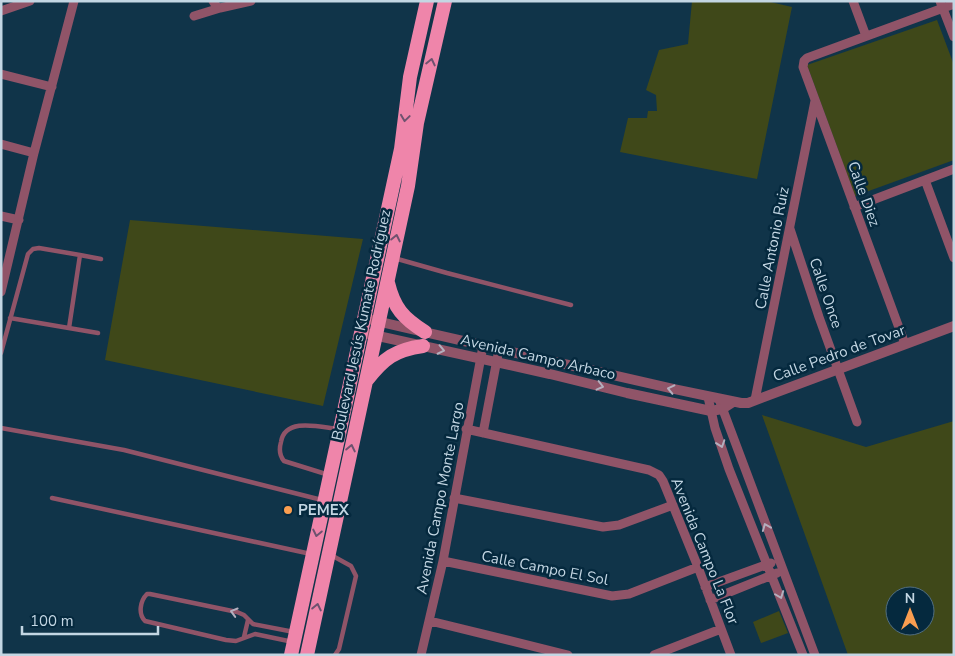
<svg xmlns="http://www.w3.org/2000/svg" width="955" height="656" font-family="'Nunito Sans',sans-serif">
<rect width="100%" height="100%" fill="#103449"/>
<path fill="#3f4819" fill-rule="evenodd" d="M692,1H766L792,7L757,179L620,152L628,118H647L648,111H657L656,95L646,90L659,50L688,44Z
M937,20L954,65V160L855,196L807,65Z
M130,220L363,239L323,406L105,360Z
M762,415L866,447L954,421V655H848ZM895,596H925V626H895Z
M779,611L788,633L761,643L753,622Z"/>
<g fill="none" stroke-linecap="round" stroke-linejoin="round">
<path stroke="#905468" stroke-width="4.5" d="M80,255L101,259
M394,258L447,273L571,305
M10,318L98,333
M1,353L28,254L33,249L39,248L80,255L69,328
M1,428L124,450L322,500
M329,475L284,461C279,455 279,449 281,442C285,417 320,427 338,429
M52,498L311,554
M331,555L351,566L356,576L339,649L335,655
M244,637L248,620
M293,642L255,634L236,641L226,640L145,621C138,614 140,601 147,594H150L237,612L244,615L253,624L294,632"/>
<path stroke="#905468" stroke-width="9" d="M213,1L217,7L220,8L251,1
M853,1L866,36
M940,1L954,37
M1,11L30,1
M194,16L220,8
M1,74L52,87
M1,144L34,153
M925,180L954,258
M854,207L954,169
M1,216L19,220
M790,229L819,317L857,422
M1,292L34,153L74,1
M905,344L803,67L804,61L807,58L954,4
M708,397L715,428L729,469L803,655
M755,400L815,101
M720,402L815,655
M466,429L649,470L659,475L663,481L698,567L731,655
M483,433L499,349
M454,498L603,527L619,525L673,505
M443,561L612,596L629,594L698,567
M705,587L771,563
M710,600L777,573
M430,621L568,655
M421,655L443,561L483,346
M654,655L721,629"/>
<path stroke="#905468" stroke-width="10" d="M363,318L674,389L741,403H748L954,326
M360,332L550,374L627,393L711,411L722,409L733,402"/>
<path stroke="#ef85aa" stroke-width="14" d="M388,283C394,308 403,318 425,332
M367,380C384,358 395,350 423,346
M291,655L401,149L410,77L427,1
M307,655L408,186L417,123L445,1"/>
</g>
<defs><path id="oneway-chevron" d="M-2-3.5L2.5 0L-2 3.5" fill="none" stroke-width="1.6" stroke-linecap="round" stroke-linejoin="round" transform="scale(1.25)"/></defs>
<g stroke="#6e526f">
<use href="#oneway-chevron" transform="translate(431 62) rotate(-77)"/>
<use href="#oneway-chevron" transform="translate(405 118) rotate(98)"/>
<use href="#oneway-chevron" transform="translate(396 238) rotate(-78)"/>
<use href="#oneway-chevron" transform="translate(351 448) rotate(-78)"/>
<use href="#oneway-chevron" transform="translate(317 533) rotate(102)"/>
<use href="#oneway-chevron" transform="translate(317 607) rotate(-78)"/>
</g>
<g stroke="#b4afbe">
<use href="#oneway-chevron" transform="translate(441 350) rotate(12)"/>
<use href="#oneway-chevron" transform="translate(600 386) rotate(14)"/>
<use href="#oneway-chevron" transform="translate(671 389) rotate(-167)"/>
<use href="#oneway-chevron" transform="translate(721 444) rotate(71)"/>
<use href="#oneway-chevron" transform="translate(766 527) rotate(-112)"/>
<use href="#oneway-chevron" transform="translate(780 595) rotate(69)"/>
<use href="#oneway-chevron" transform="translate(234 612) rotate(-164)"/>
</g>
<circle fill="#fb9e50" stroke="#05293e" stroke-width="2" cx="288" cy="510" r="5"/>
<g text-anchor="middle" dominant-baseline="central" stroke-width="5" stroke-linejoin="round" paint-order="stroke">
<g font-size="15" fill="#c3d6e3" stroke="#05293e">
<text transform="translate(864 194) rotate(70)">Calle Diez</text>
<text transform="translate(772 248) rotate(-79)">Calle Antonio Ruiz</text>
<text transform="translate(826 293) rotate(71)">Calle Once</text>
<text transform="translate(361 325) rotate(-78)">Boulevard Jesús Kumate Rodríguez</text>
<text transform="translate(839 353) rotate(-20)">Calle Pedro de Tovar</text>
<text transform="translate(538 357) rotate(13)">Avenida Campo Arbaco</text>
<text transform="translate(440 498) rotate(-79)">Avenida Campo Monte Largo</text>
<text transform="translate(705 551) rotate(68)">Avenida Campo La Flor</text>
<text transform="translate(545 568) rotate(11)">Calle Campo El Sol</text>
</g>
<g font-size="15" font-weight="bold" fill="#c3d6e3" stroke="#05293e" text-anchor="start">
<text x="298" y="510">PEMEX</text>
</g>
</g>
<rect width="955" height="656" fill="none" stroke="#c3d6e3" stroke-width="5"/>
<g transform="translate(910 611)"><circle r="24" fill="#05293e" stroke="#516e80"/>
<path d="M0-4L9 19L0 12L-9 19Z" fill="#fb9e50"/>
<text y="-8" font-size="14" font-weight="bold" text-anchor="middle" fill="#c3d6e3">N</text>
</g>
<path d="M22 626v8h136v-8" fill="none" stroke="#c3d6e3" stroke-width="2.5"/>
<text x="30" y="626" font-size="15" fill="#c3d6e3" stroke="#05293e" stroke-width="4" paint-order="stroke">100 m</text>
</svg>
